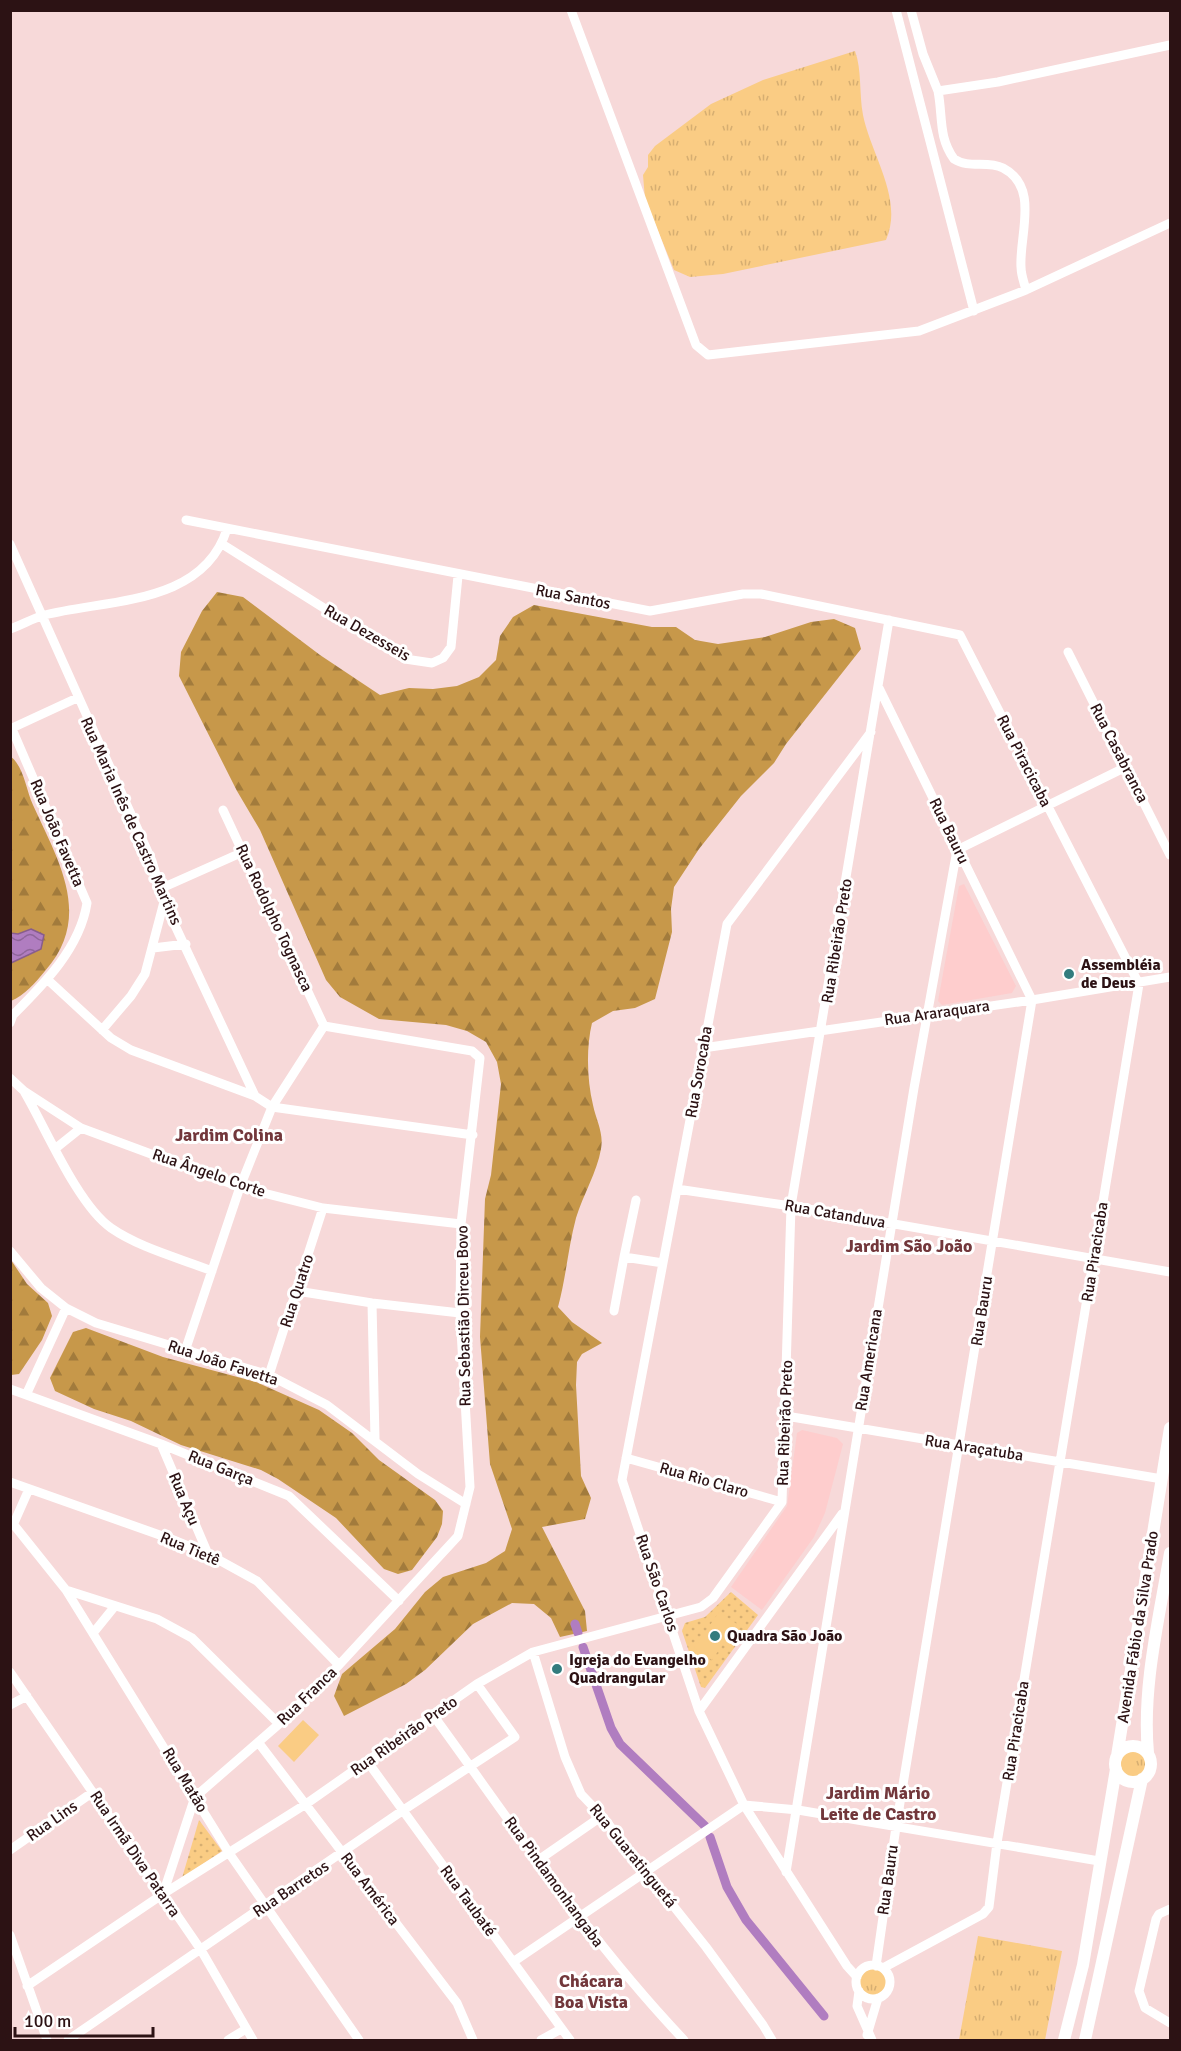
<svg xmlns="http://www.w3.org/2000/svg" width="1181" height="2051" font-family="Signika,sans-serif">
<defs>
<pattern id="grass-tufts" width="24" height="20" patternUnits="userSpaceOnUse" patternTransform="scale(1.5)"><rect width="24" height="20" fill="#facc84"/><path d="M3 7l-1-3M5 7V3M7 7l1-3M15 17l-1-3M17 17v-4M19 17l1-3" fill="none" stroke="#d6ae71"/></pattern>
<pattern id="forest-firs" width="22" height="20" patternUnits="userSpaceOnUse" patternTransform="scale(1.5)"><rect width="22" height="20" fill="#c7984a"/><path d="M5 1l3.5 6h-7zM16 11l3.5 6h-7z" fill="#a27b3c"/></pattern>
<pattern id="park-dots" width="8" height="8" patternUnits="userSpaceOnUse" patternTransform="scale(1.5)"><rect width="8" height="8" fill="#facc84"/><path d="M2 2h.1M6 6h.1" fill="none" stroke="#d6ae71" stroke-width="1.8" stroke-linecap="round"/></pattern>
<pattern id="water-waves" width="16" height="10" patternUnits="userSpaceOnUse" patternTransform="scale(1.5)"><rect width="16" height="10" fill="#b07dc0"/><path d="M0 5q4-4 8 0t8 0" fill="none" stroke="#8f659b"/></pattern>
</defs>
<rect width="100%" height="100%" fill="#f7d9d9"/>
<path fill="#fecdcd" d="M964,884L1016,986L1012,993L942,1005L938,1001L959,886Z
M802,1430L837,1438L843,1444L825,1513L814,1537L762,1610L731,1587L787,1506L797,1433Z"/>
<path fill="url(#grass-tufts)" d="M855,51C862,70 859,94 863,115C871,155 904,199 886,240L723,274L690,277L674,270L645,199L643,175L648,167V155L655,146L711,104L763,80Z
M1119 1764a14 14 0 1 1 28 0a14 14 0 1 1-28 0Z
M978,1936L1062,1951L1045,2040H959Z
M859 1982a14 14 0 1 1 28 0a14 14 0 1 1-28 0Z"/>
<path fill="url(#forest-firs)" d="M217,592L243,597L320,655L380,695L409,688L433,689L457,686L479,677L496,660L500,636L513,617L534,605L652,627H676L695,640L718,644L765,637L811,622L834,619L855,628L861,649L786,744L774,763L741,796L699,849L674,887L671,909L672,932L655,999L635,1008L613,1011L592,1023C586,1048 587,1080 593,1105C596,1120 604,1133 601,1149C597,1172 583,1195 576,1218C568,1248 566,1278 558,1307L572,1322L602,1343L582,1354L577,1362L576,1385L581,1476L591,1498L585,1519L542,1527L585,1611L587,1631L560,1637L551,1618L534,1604L512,1603L473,1624L425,1670L406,1684L344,1716L334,1696L342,1674L395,1629L425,1592L443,1577L486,1563L505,1551L512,1529L490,1464L480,1337L485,1199L491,1175L501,1084L497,1062L486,1042L467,1031L446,1025L379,1019L340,997L326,980L260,830L237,791L179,676L181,652L202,611Z
M10,756C24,766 26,790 33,805C59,862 93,917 45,971C35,983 25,995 11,1001V963L41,949L18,934L11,933Z
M11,1260L27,1284L48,1303L52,1316L42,1340L19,1374L11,1375Z
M86,1328L163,1357L256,1382L319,1410L352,1433L379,1460L435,1500L443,1511L442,1524L437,1537L412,1570L398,1574L384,1569L336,1518L278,1479L261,1470L181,1445L131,1421L94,1409L55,1391L50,1378L73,1332Z"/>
<path fill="url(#park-dots)" d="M731,1592L758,1615L705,1688L701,1687L682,1631L685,1623L705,1617Z
M199,1820L222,1851L182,1878Z"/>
<path fill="#facc84" d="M719,1612L737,1624L712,1660L694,1648Z
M303,1720L319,1735L294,1762L278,1746Z"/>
<path fill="url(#water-waves)" stroke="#885d8c" stroke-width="1.5" d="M31,929L44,935L41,949L11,963V933L18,934Z"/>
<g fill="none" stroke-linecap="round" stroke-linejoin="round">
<path stroke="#b07dc0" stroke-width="9" d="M575,1624L578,1633
M583,1647L611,1728L620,1744L705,1826
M710,1837L727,1887L746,1920L824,2016"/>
<path stroke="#fff" stroke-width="9" d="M571,10L696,345L708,355L919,331L1026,290L1170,223
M896,10L974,311
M911,10L923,54L938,91
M1026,290C1024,282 1021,275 1021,267C1019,235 1040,187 1003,168C987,160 969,169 954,159C938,137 943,116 938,91L998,82L1170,45
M186,520L650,611L743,594H761L960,635L1139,984L997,1843L989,1907L983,1914L883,1968
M10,544L152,861L164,902L255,1096
M222,544L405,659L432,663L443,658L451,647L458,576
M10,629C22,625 33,618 45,615C109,599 203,605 227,529
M1068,652L1170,855
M10,729L77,698
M223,810L324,1026
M162,888L243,852
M153,948L186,944
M48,980L111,1038L131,1050L255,1096L272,1107L473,1135
M10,1023L13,1015C44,984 80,948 87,903L12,729
M102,1030L131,996L145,974L164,902
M703,1048L1032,1000L1170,977
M10,1078L24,1091L81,1128L240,1187L323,1208L461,1224
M25,1093C46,1129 78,1205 111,1228C140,1248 179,1258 212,1271
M56,1148L81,1128
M677,1189L791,1206L1170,1272
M10,1251L41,1288L66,1308L96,1323L269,1375L327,1405L418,1474L466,1504
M624,1257L636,1200
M297,1291L372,1303L460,1313
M372,1303L375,1439
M614,1311L624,1257L663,1263
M185,1351L240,1187L272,1107L324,1026
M269,1375L323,1208
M10,1389L161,1444L289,1496L399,1601
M26,1395L66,1308
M786,1416L1162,1479
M161,1444L208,1554
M626,1458L782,1502
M10,1482L171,1539L208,1554L257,1581L339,1665
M10,1520L66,1590L229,1853L359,2040
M14,1523L29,1489
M66,1590L157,1619L192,1638L279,1724
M94,1632L115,1606
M533,1652L565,1757L581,1794L602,1816L706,1947L763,2025L772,2040
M10,1672L201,1950L253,2040
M10,1705L27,1696
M699,1711L842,1514
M433,1715C514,1826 589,1940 684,2040
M258,1742L457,2003L473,2040
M367,1761L570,2040
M744,1805L798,1810L1099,1861
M10,1850L93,1792
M537,1861L602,1816
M786,1872L914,1088L957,850L1126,767
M163,1894L195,1797L279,1724L339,1665L458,1536L470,1487L460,1313L461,1224L480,1058L472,1051L324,1026
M1170,1909L1159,1914L1156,1919L1139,1991L1145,2008L1170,2023
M10,1935L47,2040
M513,1962L744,1805
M856 1982a17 17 0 1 1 34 0a17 17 0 1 1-34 0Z
M876,1966L896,1827L1032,1000L879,688
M857,1977L847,1966L744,1805L699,1711L622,1480L727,924L871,732
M27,1986L163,1894L306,1804L477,1684L533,1652L701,1607L713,1598L782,1502L791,1206L889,620
M859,1991L857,2006L872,2040
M867,2035L878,1998
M68,2040L402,1811L515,1737L477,1684
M228,2040L246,2029
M541,2040L561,2029"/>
<path stroke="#fff" stroke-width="12" d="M1115 1764a18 18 0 1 1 36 0a18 18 0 1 1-36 0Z
M1148,1753C1142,1687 1159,1619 1170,1553
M1117,1756L1170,1428
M1064,2040L1083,1965L1116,1769
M1085,2040L1142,1779"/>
</g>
<g fill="#337c7e" stroke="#fff" stroke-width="2">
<circle cx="1069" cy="974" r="6"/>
<circle cx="715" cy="1636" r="6"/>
<circle cx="557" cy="1669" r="6"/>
</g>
<g text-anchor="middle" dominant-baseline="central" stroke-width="6" stroke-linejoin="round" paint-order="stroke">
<g font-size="16" fill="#2c1214" stroke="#fff">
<text transform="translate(573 597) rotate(11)">Rua Santos</text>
<text transform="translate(367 633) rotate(30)">Rua Dezesseis</text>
<text transform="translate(1119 753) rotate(63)">Rua Casabranca</text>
<text transform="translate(1024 761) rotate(63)">Rua Piracicaba</text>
<text transform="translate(131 821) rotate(66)">Rua Maria Inês de Castro Martins</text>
<text transform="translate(949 831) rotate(64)">Rua Bauru</text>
<text transform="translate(57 833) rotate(67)">Rua João Favetta</text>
<text transform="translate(274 918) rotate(65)">Rua Rodolpho Tognasca</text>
<text transform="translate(837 941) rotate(-81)">Rua Ribeirão Preto</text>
<text transform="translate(937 1013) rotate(-8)">Rua Araraquara</text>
<text transform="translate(699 1072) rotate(-80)">Rua Sorocaba</text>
<text transform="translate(209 1173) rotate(19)">Rua Ângelo Corte</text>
<text transform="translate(835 1214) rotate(10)">Rua Catanduva</text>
<text transform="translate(1095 1252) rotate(-81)">Rua Piracicaba</text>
<text transform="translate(297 1291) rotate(-72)">Rua Quatro</text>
<text transform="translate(982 1311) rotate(-81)">Rua Bauru</text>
<text transform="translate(464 1316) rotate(-91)">Rua Sebastião Dirceu Bovo</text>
<text transform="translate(869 1360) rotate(-81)">Rua Americana</text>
<text transform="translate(223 1363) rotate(18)">Rua João Favetta</text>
<text transform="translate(785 1423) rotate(-88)">Rua Ribeirão Preto</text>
<text transform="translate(974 1448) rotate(9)">Rua Araçatuba</text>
<text transform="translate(221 1468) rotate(22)">Rua Garça</text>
<text transform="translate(704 1480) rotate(16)">Rua Rio Claro</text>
<text transform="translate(184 1499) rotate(67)">Rua Açu</text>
<text transform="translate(190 1549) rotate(23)">Rua Tietê</text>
<text transform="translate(657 1583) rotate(71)">Rua São Carlos</text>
<text transform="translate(1138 1627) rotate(-81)">Avenida Fábio da Silva Prado</text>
<text transform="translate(307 1696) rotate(-44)">Rua Franca</text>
<text transform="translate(1016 1731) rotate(-81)">Rua Piracicaba</text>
<text transform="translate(404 1736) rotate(-35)">Rua Ribeirão Preto</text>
<text transform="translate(185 1780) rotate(59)">Rua Matão</text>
<text transform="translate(52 1821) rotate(-35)">Rua Lins</text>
<text transform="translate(135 1854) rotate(56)">Rua Irmã Diva Patarra</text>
<text transform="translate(633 1856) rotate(51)">Rua Guaratinguetá</text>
<text transform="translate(888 1880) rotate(-82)">Rua Bauru</text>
<text transform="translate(554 1882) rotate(54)">Rua Pindamonhangaba</text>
<text transform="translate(291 1889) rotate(-34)">Rua Barretos</text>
<text transform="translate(370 1889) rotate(53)">Rua América</text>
<text transform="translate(468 1901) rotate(54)">Rua Taubaté</text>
</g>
<g font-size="16" font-weight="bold" fill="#2c1214" stroke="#fff" text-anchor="start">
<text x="1081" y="965">Assembléia<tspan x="1081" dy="18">de Deus</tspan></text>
<text x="727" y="1636">Quadra São João</text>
<text x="569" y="1660">Igreja do Evangelho<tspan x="569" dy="18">Quadrangular</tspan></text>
</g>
<g font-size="18" font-weight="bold" fill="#72373b" stroke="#fff">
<text x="229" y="1135">Jardim Colina</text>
<text x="909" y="1246">Jardim São João</text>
<text x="878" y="1793">Jardim Mário<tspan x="878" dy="21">Leite de Castro</tspan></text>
<text x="591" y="1981">Chácara<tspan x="591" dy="21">Boa Vista</tspan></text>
</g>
</g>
<rect width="1181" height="2051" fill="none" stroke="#2c1214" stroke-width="24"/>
<path d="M15 2027v9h138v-9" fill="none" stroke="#2c1214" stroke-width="3"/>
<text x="24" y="2027" font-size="18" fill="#2c1214" stroke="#ffffff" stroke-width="4.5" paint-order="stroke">100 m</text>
</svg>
